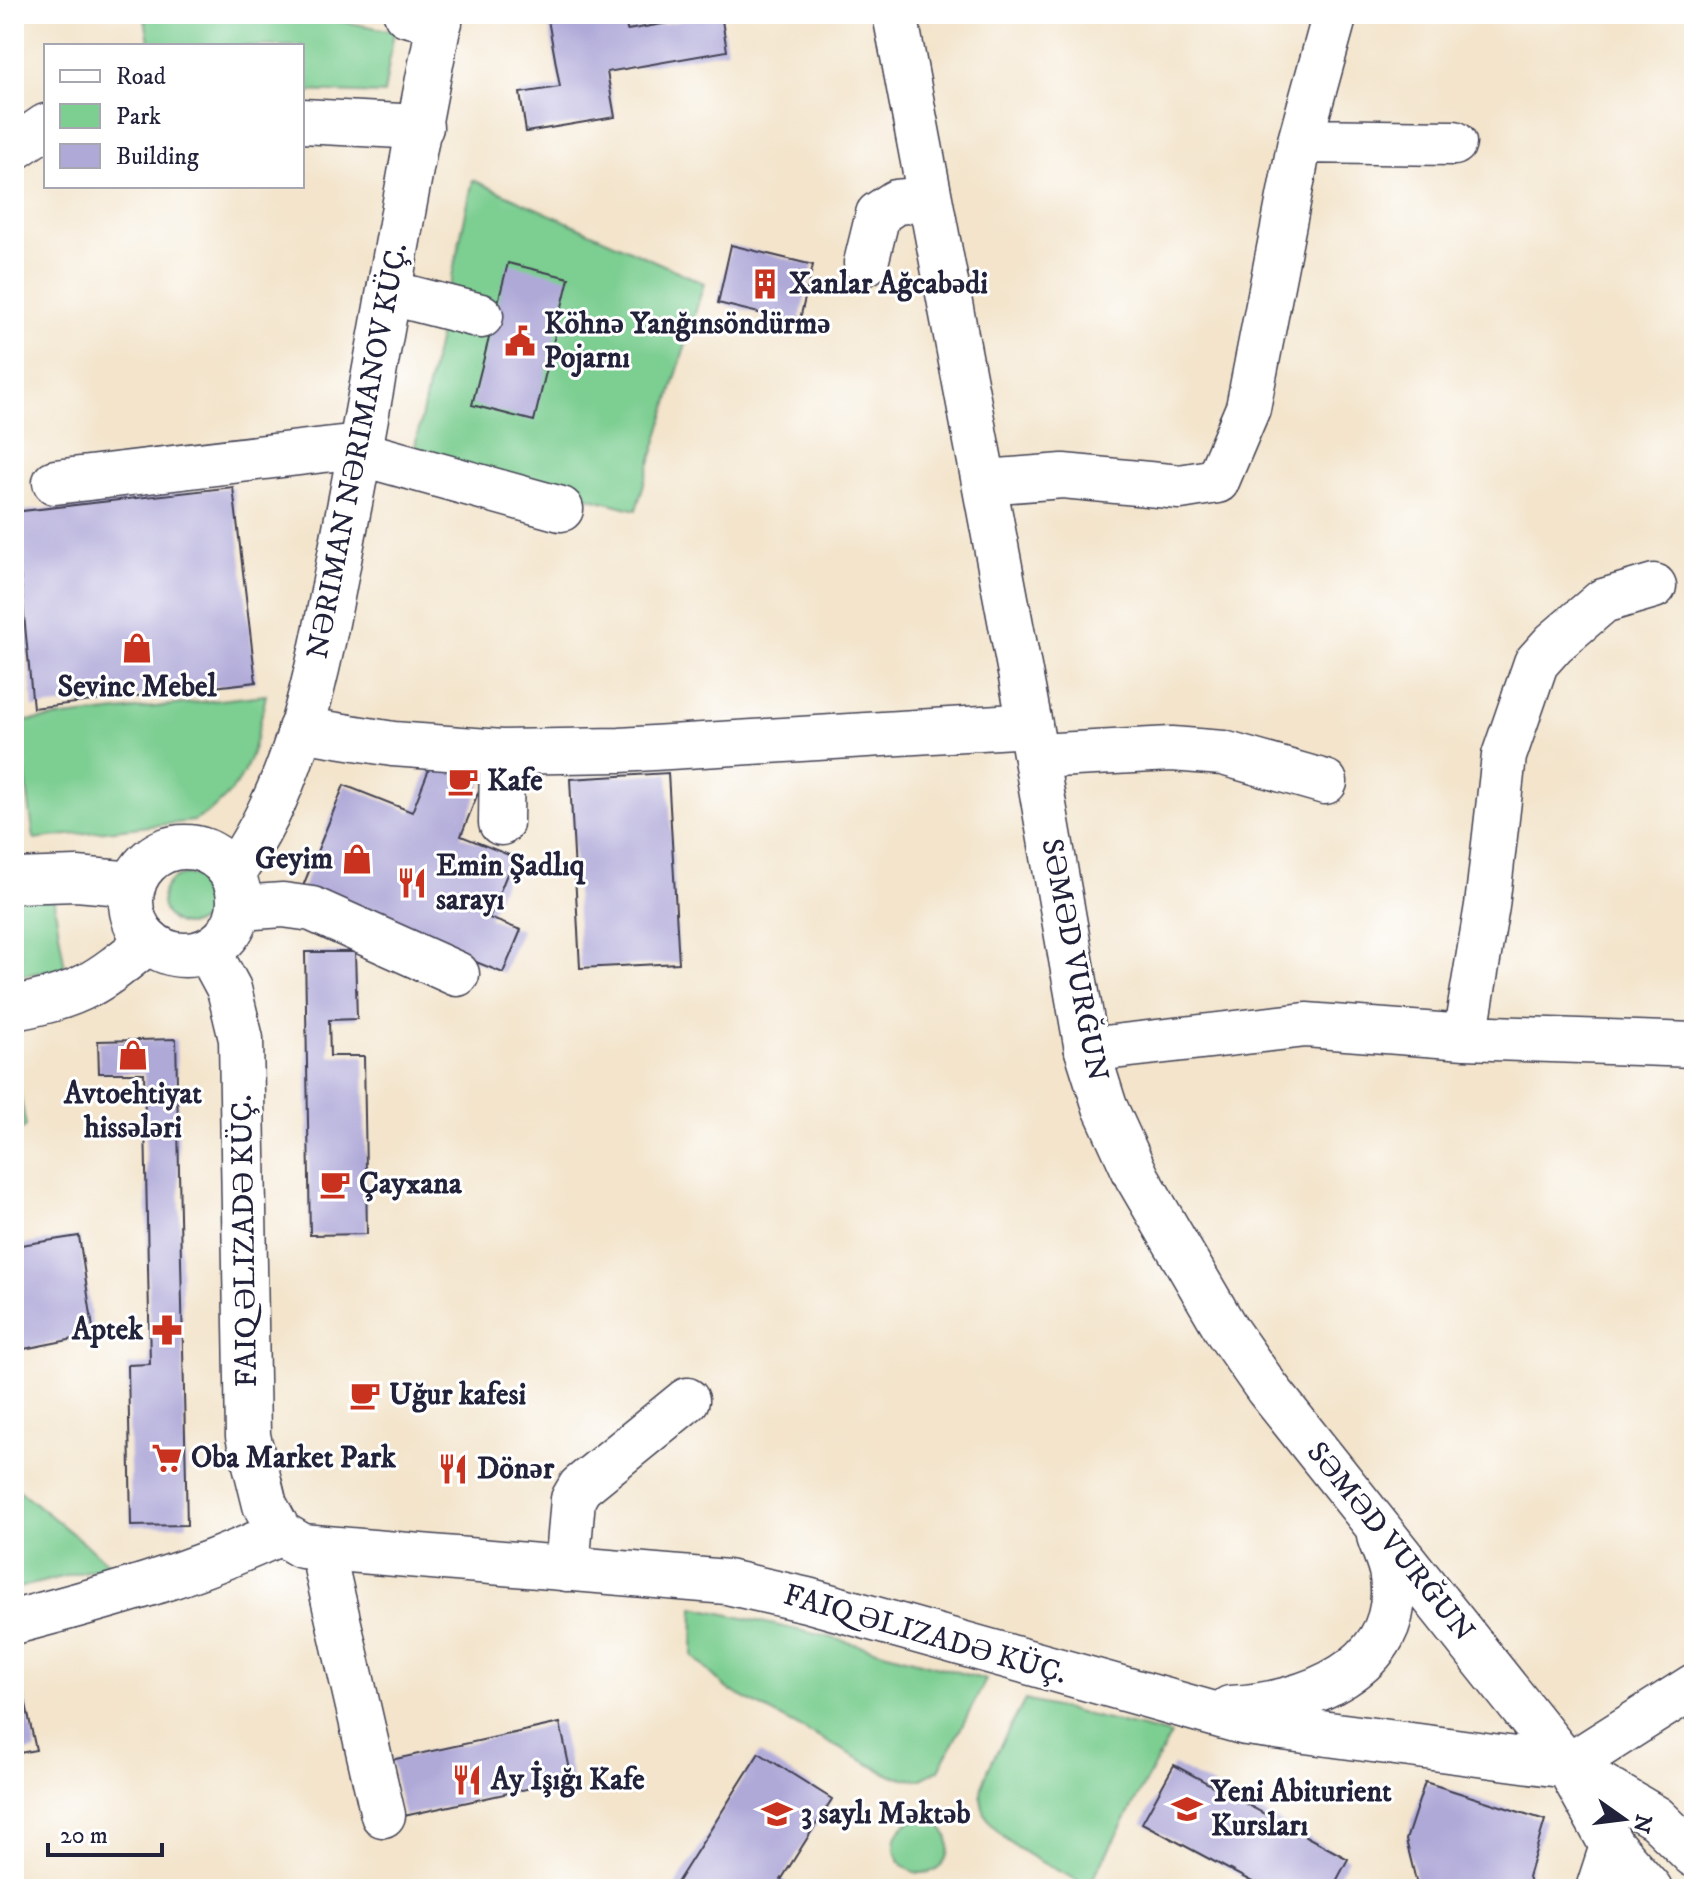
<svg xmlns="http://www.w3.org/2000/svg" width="1708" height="1903" font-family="'IM FELL DW Pica',serif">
<rect width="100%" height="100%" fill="#fff"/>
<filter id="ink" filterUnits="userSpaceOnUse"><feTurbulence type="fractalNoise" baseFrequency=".0125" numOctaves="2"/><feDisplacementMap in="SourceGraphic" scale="16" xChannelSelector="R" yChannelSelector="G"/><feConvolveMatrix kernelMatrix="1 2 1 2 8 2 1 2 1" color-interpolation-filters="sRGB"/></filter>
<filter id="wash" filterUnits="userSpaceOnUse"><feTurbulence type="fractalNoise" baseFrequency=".006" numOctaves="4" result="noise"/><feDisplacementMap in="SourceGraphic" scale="32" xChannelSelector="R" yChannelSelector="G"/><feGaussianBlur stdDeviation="1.8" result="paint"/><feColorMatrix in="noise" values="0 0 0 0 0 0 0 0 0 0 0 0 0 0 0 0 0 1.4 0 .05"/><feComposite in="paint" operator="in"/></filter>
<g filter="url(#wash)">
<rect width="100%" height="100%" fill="#f3e4cb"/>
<path fill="#7cce91" stroke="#4f7866" stroke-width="2" d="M144,14H301L394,31L384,94L302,91V46H150Z
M473,180L704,283L636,510L414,451Z
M266,695C254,751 248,792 194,821L34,839L18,722Z
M162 900a25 25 0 1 1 50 0a25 25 0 1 1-50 0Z
M52,890L65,968L14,977V897Z
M14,1064L26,1126L14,1135Z
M14,1486L111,1565L14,1589Z
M694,1607L829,1637L986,1680L939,1770L919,1780L892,1776L727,1689L693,1656Z
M1025,1700L1171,1735L1089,1886C1052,1866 967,1836 983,1783C992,1755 1012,1726 1025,1700Z
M895 1846a27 27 0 1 1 54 0a27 27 0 1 1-54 0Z"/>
<g id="blocks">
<path fill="#afa9d8" d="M547,14H625L627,30L721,14L727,51L607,72L615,117L526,132L520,93L560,87Z
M731,245L813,265L799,323L718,303Z
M508,263L569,278L534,421L472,405Z
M233,487L256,682L33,708L14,512Z
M435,754L485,775L461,836L514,857L489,918L521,930L503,973L301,891L344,785L412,812Z
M668,773L679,963L580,968L570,779Z
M305,952H355L357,1019L329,1020L330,1056H364L367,1234L310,1235Z
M176,1039L187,1525L131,1526L128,1365L150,1364L144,1073H99L98,1041Z
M79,1236L94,1335L14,1351V1246Z
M22,1686L36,1750L14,1754V1688Z
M560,1723L572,1779L404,1816L391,1760Z
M759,1753L832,1799L781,1880L796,1889H673Z
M1174,1765L1348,1859L1332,1889H1256L1258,1885L1142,1823Z
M1425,1782L1545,1820L1528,1877L1533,1889H1418L1406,1840Z"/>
</g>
</g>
<g filter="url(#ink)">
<use href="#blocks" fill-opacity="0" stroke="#413f51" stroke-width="2"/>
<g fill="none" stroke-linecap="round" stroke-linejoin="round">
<g stroke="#413f51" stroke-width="47">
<path id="minor" d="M406,14L440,22
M302,121L421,127
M1300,141L1454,143
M14,148L46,126
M866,263L878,214L896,202L929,199
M391,293L481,316
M55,482L341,448L561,509
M985,482L1063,476L1180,487L1217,481L1248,408L1300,141L1335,14
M300,729L393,744L502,752L620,750L1030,725
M1036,756L1172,749L1223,753L1325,782
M501,823L502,752
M239,908L283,905L312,909L457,974
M14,1008C82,995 96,984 149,941
M1465,1037L1487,906L1504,756L1536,663L1554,643L1603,601L1654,586
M1087,1050L1306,1025L1465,1037L1694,1045
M322,1550L383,1815
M567,1569L573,1499L580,1487L687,1400
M14,1622C109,1597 191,1575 280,1533
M1568,1766L1694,1686
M1598,1889L1612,1846"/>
</g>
<g stroke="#413f51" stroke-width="47">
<path id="major" d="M895,14L1030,725L1087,1050L1105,1107L1137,1177L1227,1331L1267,1388L1568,1766L1612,1846L1650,1889
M131 901a54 54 0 1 1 108 0a54 54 0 1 1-108 0Z
M232,874C308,770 324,632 349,508C381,344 407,178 441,14
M14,881L77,879L134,884
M208,950L229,989L241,1039L248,1436L265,1505L280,1533L302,1546L727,1582L807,1600L1246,1723L1568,1766L1656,1818L1694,1855
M1230,1708C1303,1705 1405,1669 1392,1577C1391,1564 1383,1549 1379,1536"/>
</g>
<use href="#minor" stroke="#fff" stroke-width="44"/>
<use href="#major" stroke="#fff" stroke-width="44"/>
</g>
</g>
<defs>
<g id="building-bare" transform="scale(2.4)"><path d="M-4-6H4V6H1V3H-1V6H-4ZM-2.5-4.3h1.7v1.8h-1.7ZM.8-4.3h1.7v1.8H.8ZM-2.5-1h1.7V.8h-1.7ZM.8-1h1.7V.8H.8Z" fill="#c8321e" stroke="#fff" stroke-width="2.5" paint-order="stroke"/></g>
<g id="civic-bare" transform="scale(2.4)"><path d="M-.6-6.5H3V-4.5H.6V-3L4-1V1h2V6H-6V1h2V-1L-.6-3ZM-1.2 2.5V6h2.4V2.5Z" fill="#c8321e" stroke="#fff" stroke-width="2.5" paint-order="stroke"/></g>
<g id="shop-bare" transform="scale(2.4)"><path d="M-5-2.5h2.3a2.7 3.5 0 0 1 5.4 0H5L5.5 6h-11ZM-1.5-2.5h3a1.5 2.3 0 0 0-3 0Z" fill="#c8321e" stroke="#fff" stroke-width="2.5" paint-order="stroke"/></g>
<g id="cafe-bare" transform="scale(2.4)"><path d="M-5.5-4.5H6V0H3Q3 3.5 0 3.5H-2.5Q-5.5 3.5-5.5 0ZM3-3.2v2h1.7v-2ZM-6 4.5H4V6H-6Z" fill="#c8321e" stroke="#fff" stroke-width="2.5" paint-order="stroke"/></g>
<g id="restaurant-bare" transform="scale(2.4)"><path d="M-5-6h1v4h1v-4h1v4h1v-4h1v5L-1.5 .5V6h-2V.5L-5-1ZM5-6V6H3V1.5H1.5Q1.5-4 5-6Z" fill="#c8321e" stroke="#fff" stroke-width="2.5" paint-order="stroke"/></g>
<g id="pharmacy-bare" transform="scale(2.4)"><path d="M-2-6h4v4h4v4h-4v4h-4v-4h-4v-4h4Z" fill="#c8321e" stroke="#fff" stroke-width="2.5" paint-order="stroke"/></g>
<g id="supermarket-bare" transform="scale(2.4)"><path d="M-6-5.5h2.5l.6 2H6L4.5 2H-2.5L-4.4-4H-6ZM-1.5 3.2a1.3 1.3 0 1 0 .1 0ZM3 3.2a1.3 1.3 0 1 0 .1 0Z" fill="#c8321e" stroke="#fff" stroke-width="2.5" paint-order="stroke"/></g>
<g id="school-bare" transform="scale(2.4)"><path d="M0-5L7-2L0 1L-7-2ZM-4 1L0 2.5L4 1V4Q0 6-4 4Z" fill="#c8321e" stroke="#fff" stroke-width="2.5" paint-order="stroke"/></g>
</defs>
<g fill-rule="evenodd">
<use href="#building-bare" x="765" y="284"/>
<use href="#civic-bare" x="520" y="341"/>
<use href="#shop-bare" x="137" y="648"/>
<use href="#cafe-bare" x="463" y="781"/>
<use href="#shop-bare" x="357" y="859"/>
<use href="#restaurant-bare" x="412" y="883"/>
<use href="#shop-bare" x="133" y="1055"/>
<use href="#cafe-bare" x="335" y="1184"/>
<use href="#pharmacy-bare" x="167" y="1330"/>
<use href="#cafe-bare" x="365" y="1395"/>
<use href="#supermarket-bare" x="167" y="1458"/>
<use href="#restaurant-bare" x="453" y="1469"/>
<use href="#restaurant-bare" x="467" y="1780"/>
<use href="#school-bare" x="1187" y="1809"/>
<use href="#school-bare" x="777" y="1814"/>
</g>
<g text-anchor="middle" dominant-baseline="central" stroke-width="6" stroke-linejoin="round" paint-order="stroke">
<g font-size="30" font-weight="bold" fill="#22223b" stroke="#fff" text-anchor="start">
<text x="789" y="284">Xanlar Ağcabədi</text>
<text x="544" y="324">Köhnə Yanğınsöndürmə<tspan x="544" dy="34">Pojarnı</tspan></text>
<text x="137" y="687" text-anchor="middle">Sevinc Mebel</text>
<text x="487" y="781">Kafe</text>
<text x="333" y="859" text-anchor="end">Geyim</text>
<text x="436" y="866">Emin Şadlıq<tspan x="436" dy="34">sarayı</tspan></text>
<text x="133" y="1094" text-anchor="middle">Avtoehtiyat<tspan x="133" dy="34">hissələri</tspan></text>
<text x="359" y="1184">Çayxana</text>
<text x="143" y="1330" text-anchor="end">Aptek</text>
<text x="389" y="1395">Uğur kafesi</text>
<text x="191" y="1458">Oba Market Park</text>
<text x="477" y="1469">Dönər</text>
<text x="491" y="1780">Ay İşığı Kafe</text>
<text x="1211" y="1792">Yeni Abiturient<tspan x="1211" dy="34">Kursları</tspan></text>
<text x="801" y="1814">3 saylı Məktəb</text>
</g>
<g font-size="30" fill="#22223b" stroke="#fff">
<text transform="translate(358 451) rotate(-79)">NƏRIMAN NƏRIMANOV KÜÇ.</text>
<text transform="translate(1074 960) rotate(79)">SƏMƏD VURĞUN</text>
<text transform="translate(245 1241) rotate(-91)">FAIQ ƏLIZADƏ KÜÇ.</text>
<text transform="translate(1390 1542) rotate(51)">SƏMƏD VURĞUN</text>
<text transform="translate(925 1635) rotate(16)">FAIQ ƏLIZADƏ KÜÇ.</text>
</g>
</g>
<rect width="1708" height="1903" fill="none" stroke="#fff" stroke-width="48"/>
<rect x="44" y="44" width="260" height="144" fill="#ffffff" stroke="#a7a7b1" stroke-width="2"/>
<rect x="60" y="70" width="40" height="12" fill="#ffffff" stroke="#a7a7b1" stroke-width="2"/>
<text x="116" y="84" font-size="24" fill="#22223b">Road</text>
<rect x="60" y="104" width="40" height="24" fill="#7cce91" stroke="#a7a7b1" stroke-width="2"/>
<text x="116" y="124" font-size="24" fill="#22223b">Park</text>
<rect x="60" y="144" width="40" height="24" fill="#afa9d8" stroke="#a7a7b1" stroke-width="2"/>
<text x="116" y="164" font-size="24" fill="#22223b">Building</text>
<g transform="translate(1624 1819) rotate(104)" stroke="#ffffff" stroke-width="6" paint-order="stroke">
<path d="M0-6L14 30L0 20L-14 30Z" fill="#22223b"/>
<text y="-12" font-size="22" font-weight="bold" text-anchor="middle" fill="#22223b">N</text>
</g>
<path d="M48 1843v12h114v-12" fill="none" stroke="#22223b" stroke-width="4"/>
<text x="60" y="1843" font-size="24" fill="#22223b" stroke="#ffffff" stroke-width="6" paint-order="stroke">20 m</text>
</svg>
